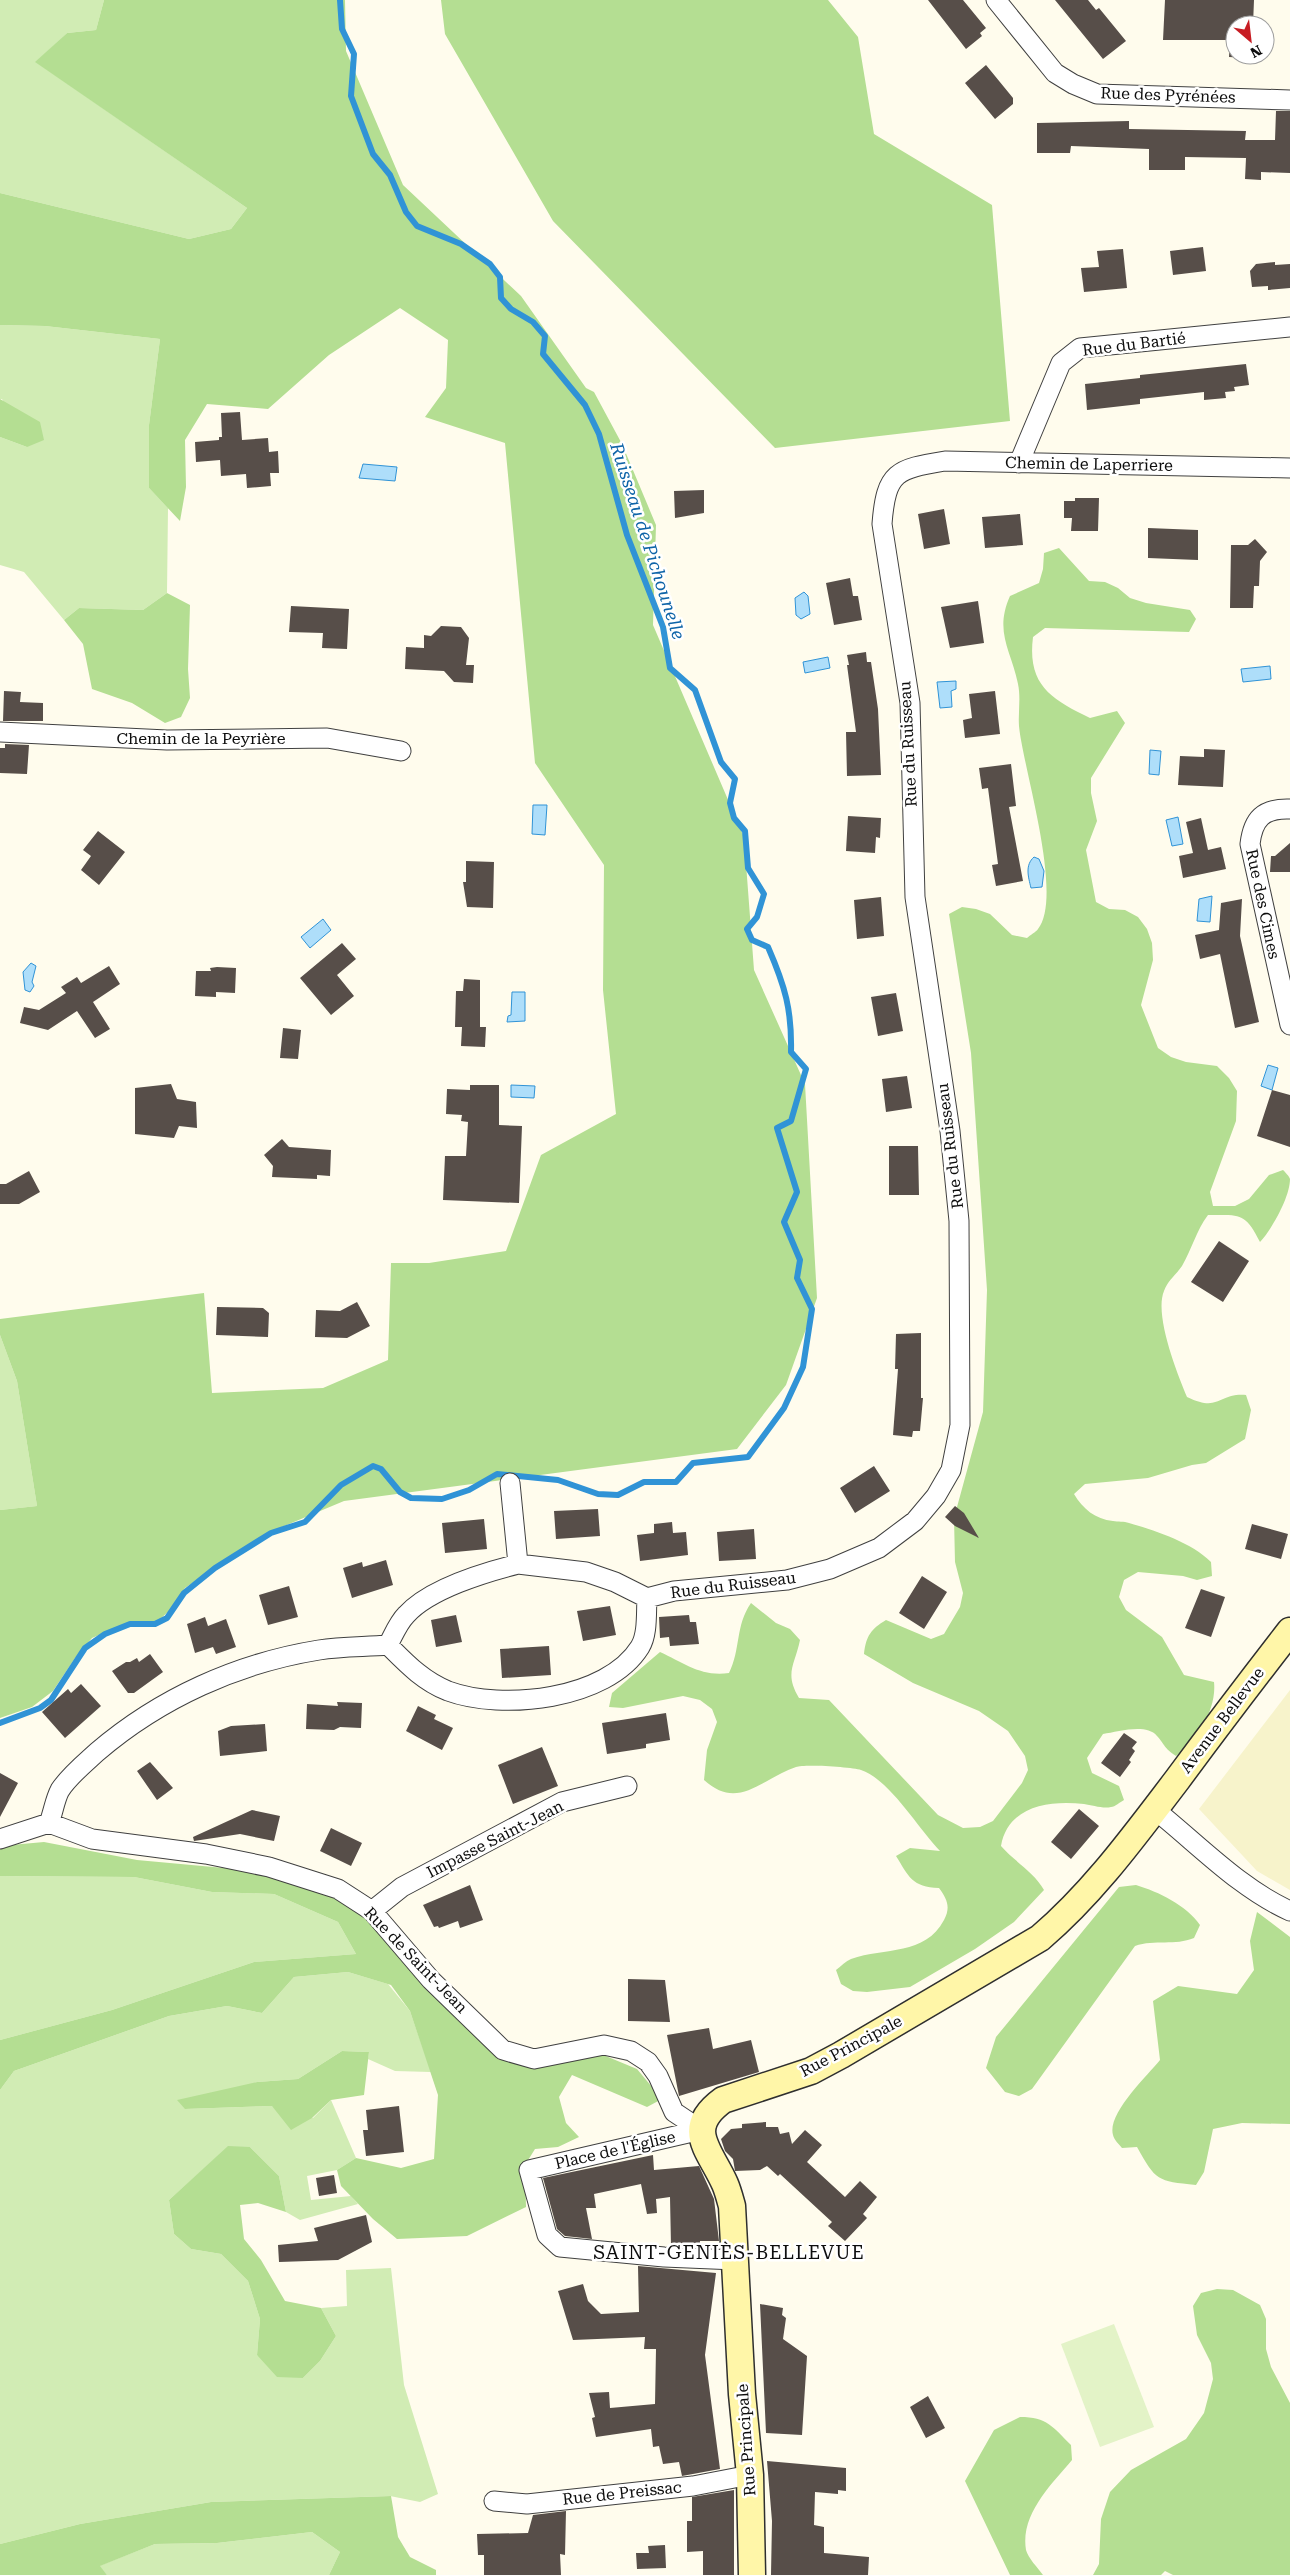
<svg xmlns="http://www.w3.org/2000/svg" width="1290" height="2575" font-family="'Roboto Serif',serif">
<rect width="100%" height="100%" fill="#fffced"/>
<path fill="#f7f3cb" d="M1290,1690V1890L1257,1871L1199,1809Z"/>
<path fill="#d1ecb4" d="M0,0H104L96,30L67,33L36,62L247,208L231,229L189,239L0,193Z
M0,325L45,326L160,339L149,425V488L168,508L167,593L143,610L79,608L64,620L24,572L0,565V437L27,447L2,399H0Z
M0,1335L17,1381L37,1506L0,1510Z
M0,1876L134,1877L212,1892L274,1894L338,1922L356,1954L254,1962L112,2010L0,2040Z
M348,1972L388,1984L410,2011L431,2072L395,2071L368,2059L369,2052L342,2051L298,2079L257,2082L185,2109L272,2106L313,2118L331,2100L356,2158L337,2170L307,2176L311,2200L351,2196L358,2204L300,2220L286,2212L279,2176L250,2147H228L169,2200L174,2234L191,2249L221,2254L248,2281L260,2319L257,2355L303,2378L320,2361L336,2336L321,2308L347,2306L346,2270L391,2268L404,2385L438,2494L420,2502L390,2496L211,2502L80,2524L0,2544V2090L14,2071L169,2016L227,2006L262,2013L294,1977Z
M312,2532L340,2552L329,2575H107L99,2566L155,2544L217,2543Z"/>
<path fill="#b4de92" d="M104,0H345L346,51L403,185L521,296L586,388L594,392L622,444L656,525L653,625L744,837L754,970L805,1084L817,1298L786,1385L737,1449L344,1501L270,1532L231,1556L185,1588L169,1611L158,1621L125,1624L92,1638L75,1658L53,1691L32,1707L0,1718V1510L37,1506L17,1381L0,1335V1319L204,1293L212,1393L323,1388L388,1360L391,1263H429L506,1251L541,1155L616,1114L603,990L604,865L535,763L505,443L425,417L446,388L448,340L400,308L329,355L268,409L207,404L185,440L186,487L180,521L149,488V425L160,339L45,326L0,325V193L189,239L231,229L247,208L35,62L67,33L96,30Z
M441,0H828L858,37L874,134L992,205L1010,421L775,448L553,221L445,34Z
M0,399L40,422L44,440L27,447L0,437Z
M1059,548L1089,581L1105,582L1118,588L1130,598L1146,603L1190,610L1196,619L1189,632L1045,628L1033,637C1027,685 1051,699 1090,718L1117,711L1125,723L1091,778V793L1097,821L1086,850L1096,902L1109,909L1125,910L1138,917L1147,929L1152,943L1153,960L1141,1005L1158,1048L1171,1057L1186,1062L1217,1066L1229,1078L1237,1091L1236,1121L1210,1192L1213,1206H1235L1249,1199L1269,1175L1283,1170C1285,1172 1289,1176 1290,1179C1290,1197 1272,1229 1260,1242C1245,1212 1240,1215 1208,1215C1196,1231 1192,1249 1182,1266C1176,1275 1168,1280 1164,1291C1154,1315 1177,1373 1187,1397C1220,1413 1217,1393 1246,1395L1251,1410L1245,1439L1206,1463L1192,1465L1148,1478L1085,1484L1074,1494C1083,1509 1095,1519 1113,1521C1118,1522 1124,1521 1129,1523C1156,1531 1191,1542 1211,1562L1212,1576L1197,1580L1183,1576L1138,1572L1124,1580L1119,1597L1126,1610L1162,1637L1184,1675L1214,1682C1217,1709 1197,1741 1176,1756C1164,1748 1165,1745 1157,1736C1146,1723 1118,1732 1103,1734L1087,1758L1092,1773L1119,1786L1124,1800C1120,1802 1115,1807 1111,1807C1103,1809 1092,1805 1084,1804C1049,1800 1008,1806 1001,1846C1015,1862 1034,1872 1044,1890L1014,1922L975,1949L910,1987L867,1992L853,1991L841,1984L836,1970C841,1966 846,1961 851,1959C885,1947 925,1956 944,1920C951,1907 947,1899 939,1888C912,1887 909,1877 896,1856L910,1848L940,1851C917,1827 890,1780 861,1770C852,1767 804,1764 796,1767C761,1779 738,1811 704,1780L707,1750L717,1722L712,1709L700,1700L683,1696L623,1708L609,1707L612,1693L660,1652C684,1663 701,1677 729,1673C741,1649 735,1626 751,1603L776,1623L790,1629L800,1640C795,1665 784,1673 799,1698L829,1700L938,1815L963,1828L980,1827L993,1821L1022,1783L1028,1770L1025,1756L1008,1731L979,1711L913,1683L864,1654C866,1636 871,1629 886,1620L931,1639L944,1634L960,1607L963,1593L955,1562L954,1518L983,1412L987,1290L971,1053L949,914L962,907L976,909L990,914L1012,935L1027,938C1030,935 1036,932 1038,929C1064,896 1023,768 1019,726C1018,712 1021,698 1018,684C1011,650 994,632 1010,596L1039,583L1043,569L1044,553Z
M167,593L190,605L188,669L190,698L181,717L165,723L132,703L92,689L83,644L64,620L79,608L143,610Z
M44,1842L137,1860L235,1869L299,1882L360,1908L532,2068L596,2052L637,2069L662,2099L647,2107L572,2075L559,2097L566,2123L579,2137L558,2147L535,2149L525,2165L526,2207L467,2236L397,2239L373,2219L341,2186L337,2170L356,2158L401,2168L434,2159L438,2095L410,2011L391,1985L348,1972L294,1977L262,2013L227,2006L169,2016L14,2071L0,2090V2040L112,2010L254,1962L356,1954L338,1922L274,1894L212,1892L134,1877L0,1876V1846Z
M1136,1885C1159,1892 1186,1905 1200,1925L1194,1938C1175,1946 1155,1939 1135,1946L1032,2089L1019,2096L1005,2092L986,2068L996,2037L1119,1887Z
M1257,1912L1290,1937V2124L1242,2123L1213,2129L1204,2172L1196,2185C1157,2181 1156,2181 1137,2147L1122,2148C1119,2144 1114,2140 1113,2135C1107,2114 1146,2077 1160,2060L1153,2001L1178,1986L1237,1994L1254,1970L1250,1941Z
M342,2051L369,2052L364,2095L331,2100L312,2118L291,2130L272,2106L185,2109L177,2100L257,2082L298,2079Z
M228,2146L250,2147L279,2176L286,2212L258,2203L240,2205L244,2239L261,2260L285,2301L321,2308L336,2336L320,2361L303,2378L277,2377L257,2355L260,2319L248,2281L221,2254L191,2249L174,2234L169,2200Z
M1217,2289L1233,2290L1260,2305L1266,2319V2349L1271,2367L1290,2403V2575H1173L1165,2571L1161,2575H1093L1099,2564L1101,2519L1110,2492L1131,2470L1186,2439L1204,2413L1213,2379L1211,2363L1197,2335L1193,2306L1201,2293Z
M1020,2417C1047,2417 1053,2427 1071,2445L1072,2460C1052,2484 1020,2514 1026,2550C1028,2558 1038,2568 1043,2575H1010L965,2481L994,2430Z
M391,2496L398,2537L410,2557L436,2570V2575H329L340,2552L312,2532L217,2543L155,2544L100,2566L107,2575H0V2544L80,2524L211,2502Z"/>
<path fill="#e3f3c7" d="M1114,2324L1154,2427L1100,2447L1061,2344Z"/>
<path fill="#aedefa" stroke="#3093d6" d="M363,464L397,467L395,481L359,478Z
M804,592L808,596L810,614L801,619L796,615L795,598Z
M828,657L830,668L805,673L803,662Z
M1270,666L1271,679L1243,682L1241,669Z
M956,681V689L951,691L952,707L940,708L937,682Z
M1150,750L1161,751L1159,775L1149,774Z
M533,805H547L545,835L532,834Z
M1178,817L1183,844L1172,846L1166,820Z
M1034,857L1039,859L1044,871L1042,887L1031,888C1028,876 1025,865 1034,857Z
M1212,896L1210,922L1197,921L1199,899Z
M323,919L331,930L310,948L301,937Z
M31,963L36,966L32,982L34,986L30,992L25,990L23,972Z
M512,992H525V1021L507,1022L508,1016L511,1015Z
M1268,1065L1278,1068L1272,1090L1261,1086Z
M511,1085L535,1086L534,1098L511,1097Z"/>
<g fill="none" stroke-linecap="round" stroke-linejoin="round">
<path stroke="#3093d6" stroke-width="6" d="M0,1723L40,1708L51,1700L85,1648L105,1634L130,1624H155L167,1618L184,1593L215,1568L271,1533L305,1522L341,1485L373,1466L381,1469L400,1492L411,1498L442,1499L469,1490L497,1474L558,1480L598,1494L618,1495L644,1482H676L693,1463L748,1457L784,1408L803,1367L812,1309L797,1278L800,1260L784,1222L797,1192L777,1128L791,1121L806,1069L791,1052C792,1010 785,986 768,947L752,940L747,929L757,917L764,894L748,868L745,831L734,818L730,803L735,779L721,762L695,690L670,668L663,627L627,535L599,434L585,405L543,354L545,336L533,322L511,309L501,298L500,277L490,264L461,244L417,226L406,212L390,175L373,154L351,96L354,54L342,29L340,0"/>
</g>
<path fill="#574e49" d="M928,0H963L986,28L980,33L982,36L966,49Z
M1055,0H1088L1096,10L1099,8L1126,41L1103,59Z
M1165,0H1254L1253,25H1235V55H1247V58L1229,57L1230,40H1163Z
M986,65L1013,98V104L995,119L965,83Z
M1276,111H1290V173L1261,172V180L1245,179L1246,158L1185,157V170H1149V149L1071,146L1070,153H1037V123L1129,121V129L1246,131L1245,140H1275Z
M1203,247L1206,271L1173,275L1170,251Z
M1123,249L1127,288L1084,292L1081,268L1099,267L1097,251Z
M1275,262V265L1290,264V288L1268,290V286L1252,287L1250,271L1256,264Z
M1246,364L1249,385L1234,387L1235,391L1225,392L1226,398L1204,400V392L1140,399V404L1087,410L1085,384L1140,378V375Z
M240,412L242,440L268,438L269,452L278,451L279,473H270L271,486L247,488L246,474L221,476L220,460L196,462L195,442L219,440V437H222L221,413Z
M704,490V513L675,518L674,491Z
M1075,498H1099L1098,531H1071L1072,518H1064V501H1075Z
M944,509L950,544L924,549L918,514Z
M1020,514L1023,545L985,548L982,517Z
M1148,528L1198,530V560L1148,558Z
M1255,539L1267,552L1260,561L1259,586H1254L1253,608H1230L1231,545H1248Z
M850,578L853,596H858L862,620L834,625L826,583Z
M978,601L984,643L950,648L941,607Z
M291,606L349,609L347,649L322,648L323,633L289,632Z
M441,626L461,627L469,638L466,665H474L473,683L454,682L444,671L405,669L406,647L424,648V635L431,636Z
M866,652L867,662H871L878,709L881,775L847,776L846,732H856L847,665H849L847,655Z
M4,691L21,692L20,702L43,703V721H3Z
M995,691L1000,734L965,738L963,720L972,718L969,694Z
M5,744L29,745L27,774L0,773V748H5Z
M1204,749L1225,750L1223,787L1178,785L1180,756L1204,757Z
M1011,764L1016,806L1009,807L1023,881L996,886L992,865L998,864L988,788L982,789L979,768Z
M848,816L881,818L880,838L876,837L875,853L846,851Z
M1201,818L1208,850L1221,847L1226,869L1183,878L1179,856L1193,853L1186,822Z
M98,831L125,852L99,885L81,870L91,856L83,850Z
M1290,843V872H1270L1271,856H1275Z
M466,861L494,862L493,908L467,907L463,882H466Z
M881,897L884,936L857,939L854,900Z
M1242,899L1240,936L1259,1022L1235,1028L1220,954L1200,959L1195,935L1219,930L1221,903Z
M342,943L356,959L337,975L354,996L331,1015L300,978Z
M109,966L120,984L93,1002L110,1029L95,1038L77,1011L48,1030L20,1023L24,1007L39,1010L66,993L61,987L77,977L81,983Z
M217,967L236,968L235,993L216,992V997L195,996L196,971H211L210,968Z
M464,979L480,980V1027H486L485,1047L461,1046L462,1027H455L456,991H463Z
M896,993L903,1031L878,1036L871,997Z
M283,1028L301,1030L298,1059L280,1058Z
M907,1076L912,1108L886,1112L882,1079Z
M171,1084L177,1099L196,1102L197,1128L179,1126L174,1138L135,1134V1088Z
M470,1085H499V1125L522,1126L519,1203L443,1200L445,1156H466L468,1122L461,1121L462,1115L446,1114L447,1089L470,1090Z
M1272,1090L1290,1095V1147L1257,1136Z
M282,1139L289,1147L331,1150L330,1176L317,1175V1179L272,1177L273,1166L264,1155Z
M889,1146H918L919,1195H889Z
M29,1171L40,1192L19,1204H0V1184H6Z
M1219,1241L1249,1261L1223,1302L1191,1282Z
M357,1302L370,1326L347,1338L315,1337L316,1310L340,1311Z
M217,1307L263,1308L269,1313L268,1337L216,1335Z
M921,1333V1398H923L920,1431H913L912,1437L893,1435L898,1369H895L896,1334Z
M874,1466L890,1491L855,1513L840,1488Z
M955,1506L964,1513L979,1538L955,1526L945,1517Z
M598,1509L600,1536L556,1539L554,1511Z
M484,1519L487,1549L445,1553L442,1523Z
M672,1522L673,1533L686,1532L688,1555L640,1561L637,1535L654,1533V1524Z
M1252,1524L1288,1534L1281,1559L1245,1549Z
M754,1529L756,1559L719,1561L717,1532Z
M386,1560L393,1585L352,1598L343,1568L362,1562L363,1567Z
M922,1576L947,1592L924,1629L899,1613Z
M289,1586L298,1617L268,1625L259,1595Z
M1201,1589L1225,1597L1211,1637L1185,1628Z
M610,1606L616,1635L583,1641L577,1611Z
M456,1615L462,1642L436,1647L431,1620Z
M689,1615L690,1622H696L699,1644L670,1646L669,1637L660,1638L659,1617Z
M205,1617L208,1626L226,1619L236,1647L216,1654L213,1647L195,1653L187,1624Z
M549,1646L551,1675L502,1678L500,1649Z
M150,1654L163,1672L134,1693H128L112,1671L126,1662H130L137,1658L139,1662Z
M81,1684L101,1706L65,1738L42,1712L68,1689L71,1693Z
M337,1702L362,1703L361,1728L340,1727L334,1730L306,1729L307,1704L338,1706Z
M418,1706L436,1715L434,1719L453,1728L442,1750L406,1731Z
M666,1713L670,1740L646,1744V1748L607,1754L602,1723Z
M265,1724L267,1751L220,1756L218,1731L231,1726Z
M1124,1733L1137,1742L1132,1748L1135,1751L1129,1760L1131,1762L1120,1777L1101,1763Z
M542,1747L558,1786L513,1804L498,1765Z
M150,1762L173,1788L157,1800L137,1771Z
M0,1773L18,1783L0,1817Z
M1079,1809L1099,1826L1071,1859L1051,1842Z
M252,1810L280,1816L274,1841L240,1834L194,1841L193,1837Z
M331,1828L362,1843L351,1866L320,1851Z
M470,1885L483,1920L460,1928L458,1921L439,1928L438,1926L434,1927L423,1905Z
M628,1979L665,1980L670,2022L628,2021Z
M709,2028L713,2049L751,2040L759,2072L679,2096L667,2035Z
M399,2106L404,2152L366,2156L363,2130H368L366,2110Z
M766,2122V2127H778L780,2134L789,2132L792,2144L805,2130L822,2145L807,2162L845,2197L860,2181L877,2197L863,2214L867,2218L845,2241L828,2226L832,2222L780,2174L778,2176L767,2166L760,2170L735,2171L733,2159L725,2151L721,2139L731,2129L742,2128V2124Z
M653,2155L654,2170L699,2166L714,2199L719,2241H700V2247L671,2246L670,2197L656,2199L657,2213L647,2214L641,2184L594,2194L596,2208H586L592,2239L565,2236L557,2229L543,2178Z
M334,2175L337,2193L319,2196L316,2178Z
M366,2215L372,2242L338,2260L279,2262L278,2245L318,2241L314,2228Z
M638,2266L716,2273L705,2355L720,2469L682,2476L679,2462L663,2464L659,2446L653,2447L651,2429L596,2437L592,2418L595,2417L589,2393L609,2392L610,2408L655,2404L656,2349H644L645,2337L573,2340L558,2291L583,2284L588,2301L601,2314L639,2312Z
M760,2304L783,2308L782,2315L786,2318L783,2339L807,2356L802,2435L766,2433Z
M928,2396L945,2428L926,2438L910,2407Z
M767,2461L846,2468V2491L838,2490V2494L815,2492L814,2525L824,2527V2553L869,2557L868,2575H771L772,2521Z
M734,2490V2575H703V2551L687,2552V2521H692V2497Z
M566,2511L565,2555L560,2554L561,2575H484V2555H478L477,2534L528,2533L533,2515Z
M665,2545L666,2568L637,2569L636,2553H649L648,2546Z"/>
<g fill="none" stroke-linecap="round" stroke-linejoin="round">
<g stroke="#404040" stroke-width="21">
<path id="street" d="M996,0L1055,73L1073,84L1097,94L1290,100
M1019,463L1061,363L1080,348L1290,327
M0,732L167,740L327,738L401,751
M1290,809C1263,808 1253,819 1250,844L1290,1025
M510,1483L518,1564
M518,1564L586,1572L615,1582L647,1598C646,1613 648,1634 640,1647C607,1700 502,1711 448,1691C423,1681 407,1664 388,1645C393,1636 398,1623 406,1615C429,1589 486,1572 518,1564Z
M647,1598L674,1591L787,1580L830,1569L879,1548L915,1521L936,1496L951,1470L960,1425L959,1221L950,1131L915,897L910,703L882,524C886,471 897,469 945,461L1290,468
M1154,1809C1198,1844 1239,1888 1290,1911
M49,1823C53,1813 55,1799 60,1790C69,1776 85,1763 97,1752C160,1698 238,1663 319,1650C342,1646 365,1647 388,1645
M0,1839L49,1823L92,1839L206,1854L269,1867L338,1889L372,1911L431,1980L503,2050L534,2059L604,2045L631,2051L648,2062L658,2076L674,2112L701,2130
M372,1911L402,1887L562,1802L627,1786
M701,2130L529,2170L547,2235L560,2247L664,2257L736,2260
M494,2501L527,2504L693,2486L750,2475"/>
</g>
<g stroke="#2f2f2f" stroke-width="29">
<path id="secondary" d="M752,2575L750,2475L742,2394L732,2206C730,2199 728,2191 725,2184C710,2150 683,2129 723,2100L811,2071L841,2055L1040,1938C1093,1893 1135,1835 1177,1780C1214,1730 1252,1680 1290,1631"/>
</g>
<use href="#street" stroke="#fff" stroke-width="19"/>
<use href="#secondary" stroke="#fff6a8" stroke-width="26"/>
</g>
<g text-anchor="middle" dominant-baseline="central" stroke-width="5" stroke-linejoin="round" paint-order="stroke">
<g font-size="16" fill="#0d0d0d" stroke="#fff">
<text transform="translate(1168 95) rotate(2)">Rue des Pyrénées</text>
<text transform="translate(1134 344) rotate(-7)">Rue du Bartié</text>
<text transform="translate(1089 464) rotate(1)">Chemin de Laperriere</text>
<text x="201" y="738">Chemin de la Peyrière</text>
<text transform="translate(908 744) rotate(-93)">Rue du Ruisseau</text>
<text transform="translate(1263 904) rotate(78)">Rue des Cimes</text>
<text transform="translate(950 1146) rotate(-97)">Rue du Ruisseau</text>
<text transform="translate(733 1585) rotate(-7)">Rue du Ruisseau</text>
<text transform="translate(1222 1720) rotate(-53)">Avenue Bellevue</text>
<text transform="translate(495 1839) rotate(-27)">Impasse Saint-Jean</text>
<text transform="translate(416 1960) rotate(46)">Rue de Saint-Jean</text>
<text transform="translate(851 2046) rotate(-28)">Rue Principale</text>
<text transform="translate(615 2150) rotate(-13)">Place de l'Église</text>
<text transform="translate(746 2440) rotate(-94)">Rue Principale</text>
<text transform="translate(622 2493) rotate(-6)">Rue de Preissac</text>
</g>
<g font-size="18" font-style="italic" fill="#0e64a8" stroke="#fff">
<text transform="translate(648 541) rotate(72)">Ruisseau de Pichounelle</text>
</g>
<g font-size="19" letter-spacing="1" fill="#0d0d0d" stroke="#fff">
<text x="729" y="2252">SAINT-GENIÈS-BELLEVUE</text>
</g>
</g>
<g transform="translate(1250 40) rotate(152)"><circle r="24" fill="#ffffff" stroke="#9e9e9e"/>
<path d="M0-4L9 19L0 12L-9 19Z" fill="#c71c23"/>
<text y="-8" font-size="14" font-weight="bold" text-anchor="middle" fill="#0d0d0d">N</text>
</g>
</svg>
